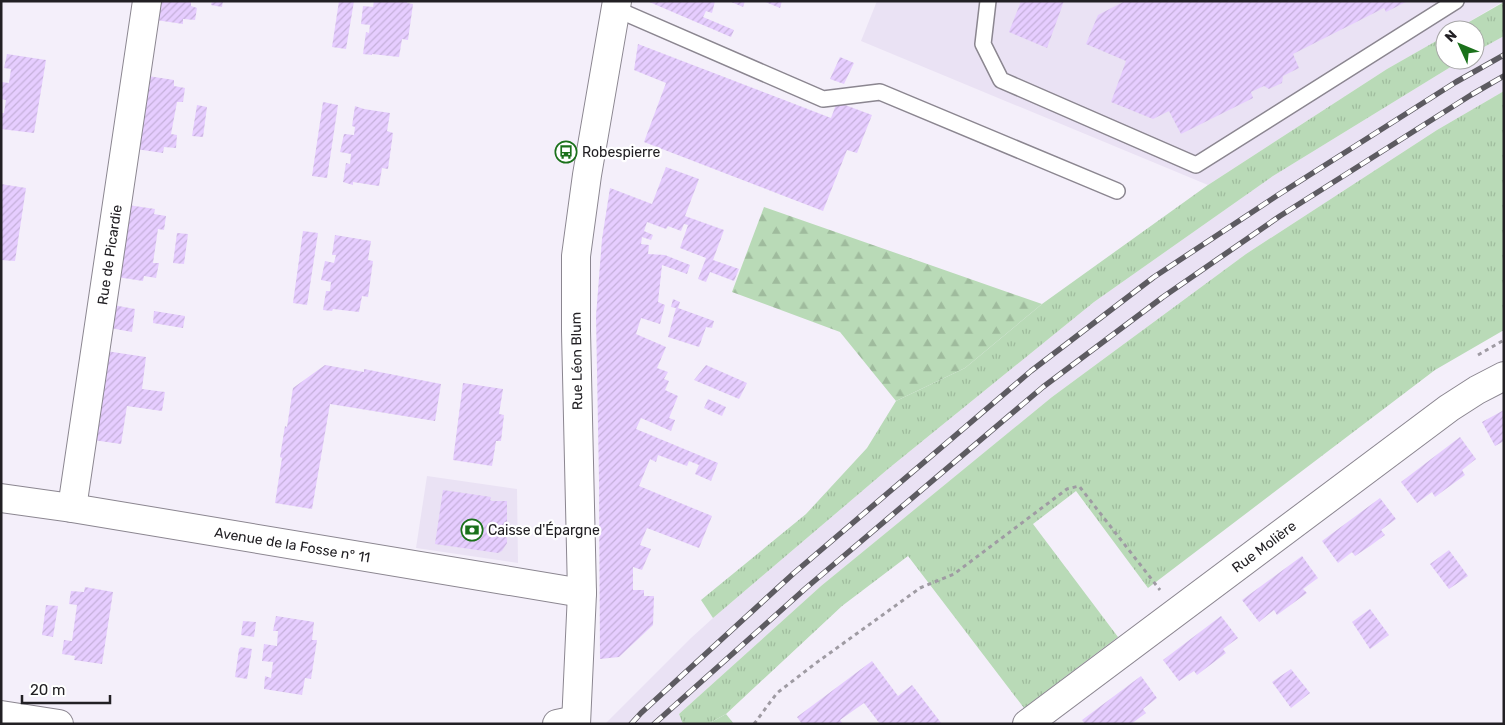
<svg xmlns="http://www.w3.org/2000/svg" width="1505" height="725" font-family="Rubik,sans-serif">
<defs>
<pattern id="grass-tufts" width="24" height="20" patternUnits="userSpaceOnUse" patternTransform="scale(1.25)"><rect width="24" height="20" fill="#b9dab7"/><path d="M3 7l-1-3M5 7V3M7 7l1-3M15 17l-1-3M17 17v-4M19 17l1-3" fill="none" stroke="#9fbb9d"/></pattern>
<pattern id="forest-firs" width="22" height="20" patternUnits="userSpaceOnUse" patternTransform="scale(1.25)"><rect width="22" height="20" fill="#b9dab7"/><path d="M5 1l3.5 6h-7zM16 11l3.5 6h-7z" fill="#9fbb9d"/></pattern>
<pattern id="building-hatch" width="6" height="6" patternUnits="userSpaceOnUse" patternTransform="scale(1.25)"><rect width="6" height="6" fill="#e6cdff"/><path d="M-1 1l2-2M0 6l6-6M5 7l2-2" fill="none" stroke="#c5b0da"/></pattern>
</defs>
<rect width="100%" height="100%" fill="#f4effa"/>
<path fill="#eae2f4" d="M877,1H1504L1455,30H1445V36L1387,69L1208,185L861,41Z
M1504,36V91L1437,130L1246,254L1052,397L821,586L679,714L683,724H605L691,638L713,618L888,469L1094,302L1273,176L1462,60H1475V52Z
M427,476L517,489L518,563L416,548Z"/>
<path fill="url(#grass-tufts)" d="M1504,2V36L1475,52V30H1455Z
M1445,36V60H1462L1273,176L1094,302L888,469L713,618L701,600L806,514L867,448L896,401L965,368L1042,304L1208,185L1387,69Z
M1504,91V330L1435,370L1148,588L1076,491L1033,524L1118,637L1024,708L908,556L842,606L726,714L708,724H683L679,714L821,586L1052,397L1246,254L1437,130Z"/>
<path fill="url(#forest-firs)" d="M764,207L1042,304L965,368L896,401L840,332L732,292Z
M726,714L734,724H708Z"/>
<path fill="url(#building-hatch)" d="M159,1H191V6L197,8L195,20L183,19V24L156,20Z
M212,1H223L222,7L211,5Z
M339,1H354L346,49L332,47Z
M374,1H407V3L413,4L408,40L402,39L399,57L372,54V55L363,54L366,32L369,33L370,25L361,24L363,6L373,7Z
M647,1H715L712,13L706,11L703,17L734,30L731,37Z
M729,1H745L743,7Z
M763,1H782L780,8Z
M1021,1H1064L1047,48L1009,32Z
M1125,1H1408L1386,12L1384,8L1293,54L1299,68L1283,76L1282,83L1271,88L1269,89L1264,86L1251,92L1253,98L1181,134L1169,111L1153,119L1111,102L1126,61L1086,44L1098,15Z
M638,44L831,118L837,102L872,115L857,153L847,150L823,211L644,142L666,83L634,70Z
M7,54L46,60L34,133L1,129V113H4L6,100L1,99V82L9,83L11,69L4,68Z
M840,57L854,63L844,84L830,79Z
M148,76L174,80V86L185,88L183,102H177L171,134L177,135L176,148L164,147L163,153L136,149Z
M323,102L338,105L327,178L312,176Z
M197,105L207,107L203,137L192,136Z
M355,106L364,109L390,113L387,131L393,133L388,169L382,168L379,186L353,182V185L343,182L346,163L350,164L351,154L340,152L344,134L354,135L355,127L352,126Z
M666,167L699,179L685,216L724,230L713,260L739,269L734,281L710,272L706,282L698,279L706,258L680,248L688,225L684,224L681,231L668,226L666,229L647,222L644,231L653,235L651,240L642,237L641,244L649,245L648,254L665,255L690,265L687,274L662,265L658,302L665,305L660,324L641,318L636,334L666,347L657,368L668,372L664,379L669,381L665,390L678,396L669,418L675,420L671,431L641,418L636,429L718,463L711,481L695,474L699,465L689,461L687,466L658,455L656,462L650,459L639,486L712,516L699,548L647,528L640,545L651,549L642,570L633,567V590H644V596H654L653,625L619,657L600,659L599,481L596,316L602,239L610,188L652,204Z
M1,184L26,188L15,261L1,260Z
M128,205L155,209L154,214L166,216L164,230L158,229L153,263H159L156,278L144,276L143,281L117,277Z
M303,231L318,233L307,305L293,303Z
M177,233L188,234L184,264L173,263Z
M335,235L371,241L368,260L373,261L368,297L362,296L359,312L333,309L332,311L323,310L326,291H330L331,282L321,280L325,261L334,263L336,255H332Z
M673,299L680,302L678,308L714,321L712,328L706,327L699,347L668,337L676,308L671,307Z
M113,305L135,309L132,332L110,328Z
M154,311L185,316L183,328L153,323Z
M106,351L146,357L142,389L165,392L162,411L127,406L121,444L93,440Z
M325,365L364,372V369L441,384L435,421L330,404L312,509L275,503L282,458L280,457L285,426L287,427L293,388Z
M706,365L747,383L739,399L694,380Z
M463,383L503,389L499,414L504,415L501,441H496L492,466L453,460Z
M708,399L726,407L722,416L704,408Z
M1504,410V441L1495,446L1482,422Z
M1460,437L1476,459L1462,470L1465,475L1435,497L1432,492L1417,503L1401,482Z
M443,490L491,497L490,500L492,501H507V543L502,551L498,553L435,544Z
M1380,498L1396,519L1381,530L1385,535L1370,546L1355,556L1352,552L1338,563L1322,541Z
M1449,550L1468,576L1449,589L1430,564Z
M1302,556L1318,578L1303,589L1307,593L1277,615L1274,610L1259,622L1242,600Z
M85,587L113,592L102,664L74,660L75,656L62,654L64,640L72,641L77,605L69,604L71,591L84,592Z
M46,605L58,606L53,637L42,635Z
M1370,609L1389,635L1370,649L1352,622Z
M276,616L314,622L312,640H317L311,679L305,678L302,695L264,689L265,676L271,678L273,662L262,661L264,644L277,646L278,631H273Z
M1221,616L1238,638L1223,649L1226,653L1197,675L1194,671L1179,681L1163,660Z
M243,621L256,622L254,637L241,635Z
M241,647L252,649L247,679L235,677L239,649Z
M872,661L898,696L912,685L942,724H880L864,703L840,720L843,724H802L797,717Z
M1291,669L1310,693L1291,708L1272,682Z
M1141,676L1157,698L1143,709L1146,713L1131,724H1085L1082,720Z"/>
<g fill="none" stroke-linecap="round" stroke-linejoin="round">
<g stroke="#8b8690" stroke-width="18">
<path id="service" d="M988,1L983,44L1001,80L1196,165L1456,1
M616,9L823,99L880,92L1117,191"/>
</g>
<g stroke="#8b8690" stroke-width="30">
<g id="minor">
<path id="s1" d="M1,498L72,508L582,593"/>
<path id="s2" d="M72,508L147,1"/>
<path d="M1,715L59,724"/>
<path d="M557,724L576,720"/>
<path id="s3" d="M1027,724L1449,408L1477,390L1504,376"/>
</g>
</g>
<g stroke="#8b8690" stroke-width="30">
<path id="tertiary" d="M576,724L582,593L576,331V256L587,175L617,1"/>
</g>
<path stroke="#9f9ba3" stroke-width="3" stroke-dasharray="4 4" stroke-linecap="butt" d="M1478,355L1504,340
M754,724L777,693L816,663L920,588L954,574L1067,489L1079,486L1160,590"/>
<use href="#service" stroke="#fff" stroke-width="15"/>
<use href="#minor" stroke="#fff" stroke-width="28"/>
<use href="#tertiary" stroke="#fff" stroke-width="28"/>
<g stroke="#5d5b61" stroke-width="5.5">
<path id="rail" d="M631,724L641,713L794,573L1031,371L1154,277L1278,195L1456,82L1504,55
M654,724L806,588L1043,387L1163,297L1280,216L1471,95L1504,76"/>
</g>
<use href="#rail" stroke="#fff" stroke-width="4" stroke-dasharray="11" stroke-linecap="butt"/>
</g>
<defs>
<g id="bus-ring" transform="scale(1.125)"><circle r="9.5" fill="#fff" stroke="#1b711b" stroke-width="1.5"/><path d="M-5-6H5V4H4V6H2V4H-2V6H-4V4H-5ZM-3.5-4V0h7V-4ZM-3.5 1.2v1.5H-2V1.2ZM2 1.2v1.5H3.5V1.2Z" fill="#1b711b"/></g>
<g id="bank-ring" transform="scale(1.125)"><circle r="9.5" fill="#fff" stroke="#1b711b" stroke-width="1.5"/><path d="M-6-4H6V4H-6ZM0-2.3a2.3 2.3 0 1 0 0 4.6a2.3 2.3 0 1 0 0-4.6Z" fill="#1b711b"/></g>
</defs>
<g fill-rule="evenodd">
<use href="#bus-ring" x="566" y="152"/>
<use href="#bank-ring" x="472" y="530"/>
</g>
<g text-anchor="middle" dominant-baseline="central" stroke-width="4.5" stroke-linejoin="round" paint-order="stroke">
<g font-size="14" fill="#222024" stroke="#fff" text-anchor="start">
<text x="582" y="152">Robespierre</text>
<text x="488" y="530">Caisse d'Épargne</text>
</g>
<g font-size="14" fill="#222024" stroke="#fff">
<text stroke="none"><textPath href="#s2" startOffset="256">Rue de Picardie</textPath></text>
<text transform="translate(577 361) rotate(-91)">Rue Léon Blum</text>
<text stroke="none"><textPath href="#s1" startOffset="295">Avenue de la Fosse n° 11</textPath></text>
<text stroke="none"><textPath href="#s3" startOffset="296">Rue Molière</textPath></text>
</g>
</g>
<rect width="1505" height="725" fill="none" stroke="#222024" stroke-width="5"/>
<g transform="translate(1460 45) rotate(314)"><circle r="24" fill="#ffffff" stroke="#a7a6a7"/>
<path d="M0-4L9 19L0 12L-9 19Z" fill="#1b711b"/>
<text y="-8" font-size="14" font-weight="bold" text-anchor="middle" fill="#222024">N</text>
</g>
<path d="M22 695v8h88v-8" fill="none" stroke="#222024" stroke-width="2.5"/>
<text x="30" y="695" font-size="15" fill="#222024" stroke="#ffffff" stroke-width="4" paint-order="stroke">20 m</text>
</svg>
